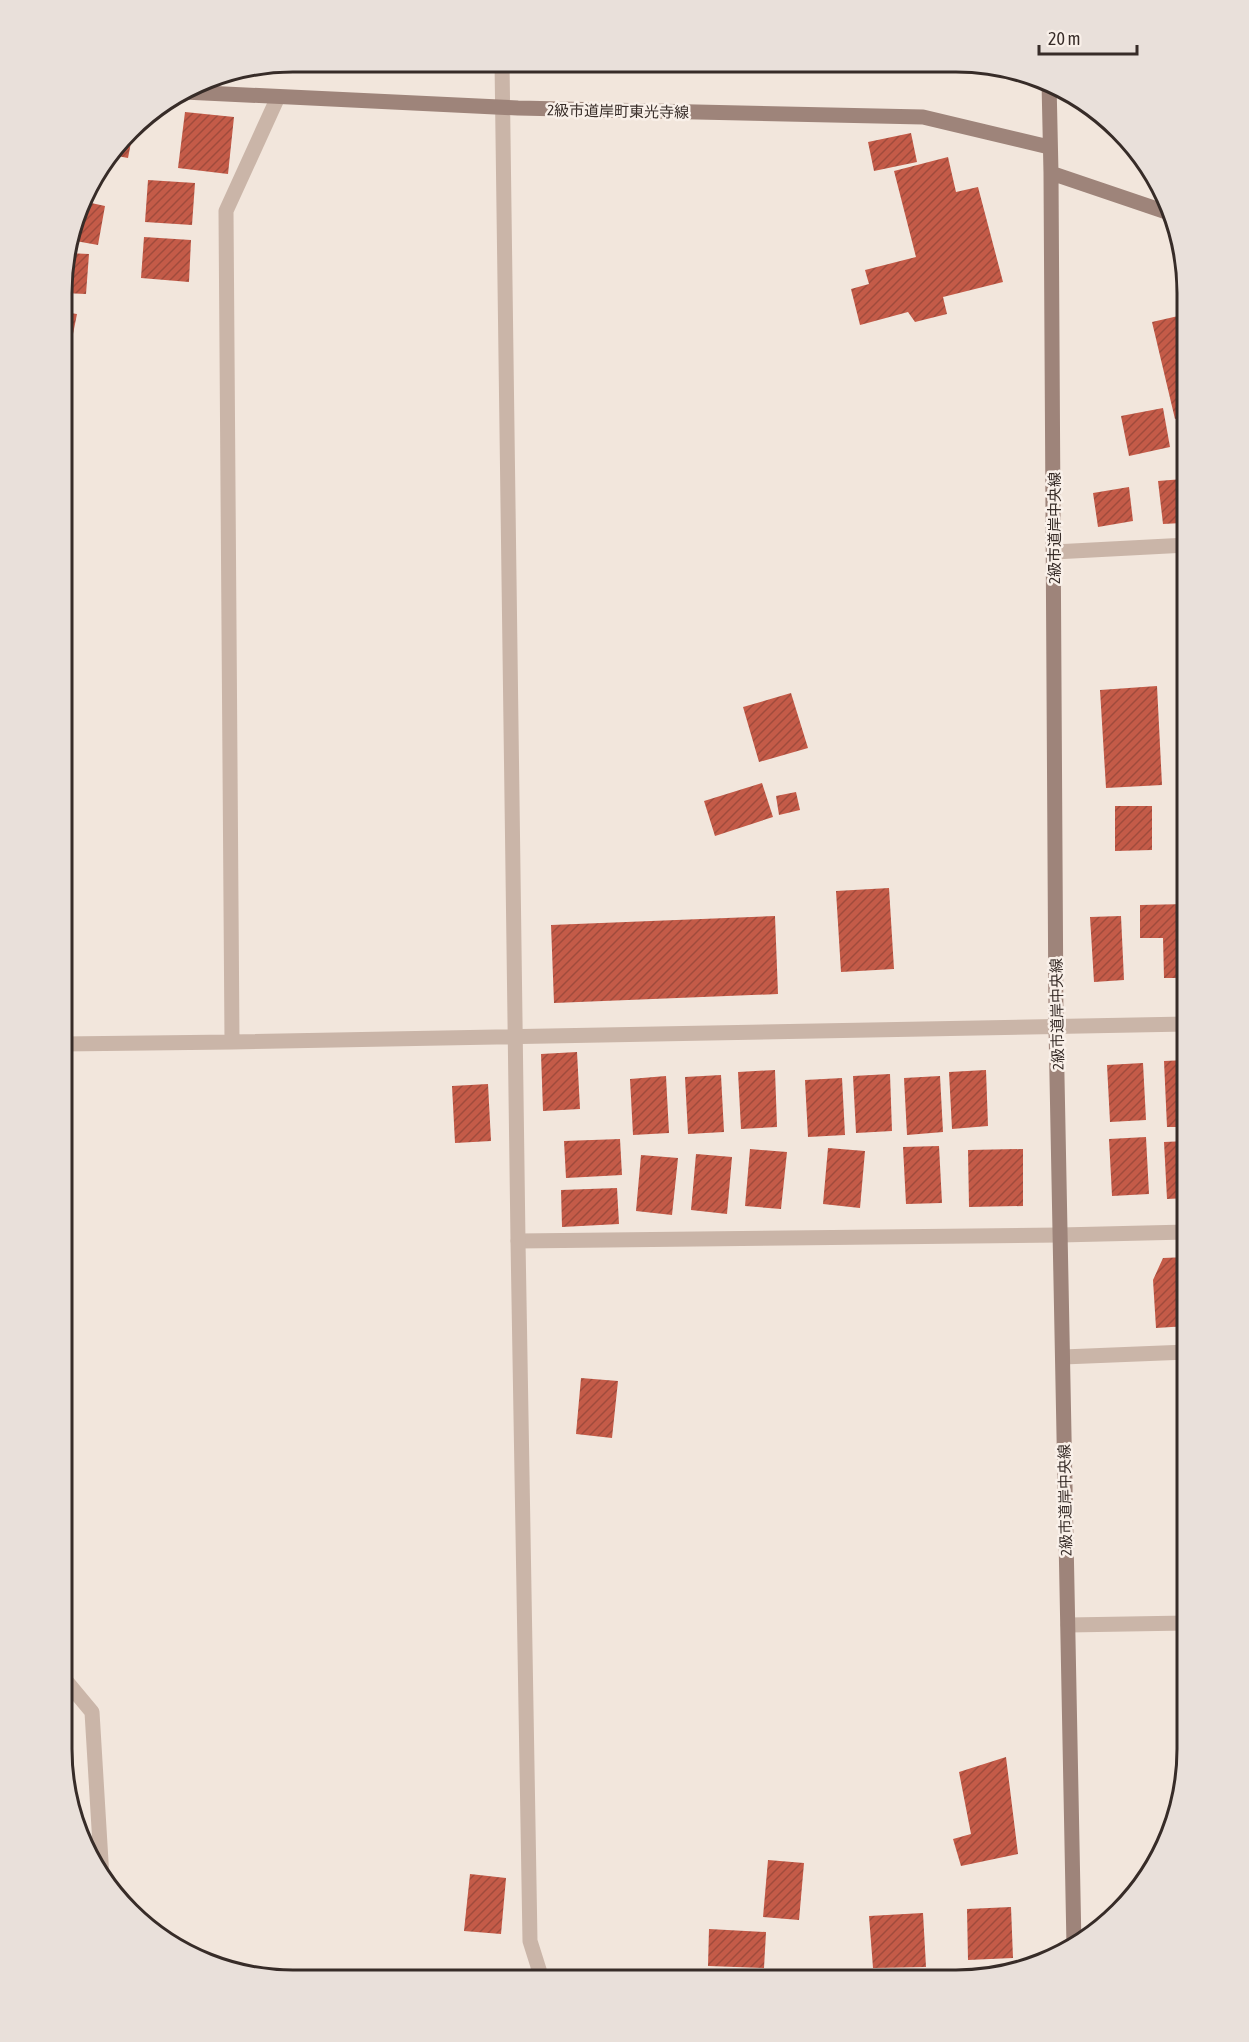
<svg xmlns="http://www.w3.org/2000/svg" width="1249" height="2042" font-family="'Asap Condensed','Noto Sans JP',sans-serif">
<defs>
<pattern id="building-hatch" width="6" height="6" patternUnits="userSpaceOnUse" patternTransform="scale(1.5)"><rect width="6" height="6" fill="#c45b48"/><path d="M-1 1l2-2M0 6l6-6M5 7l2-2" fill="none" stroke="#a04b3c"/></pattern>
</defs>
<rect width="100%" height="100%" fill="#f2e6dc"/>
<path fill="url(#building-hatch)" d="M185,112L234,117L228,174L178,168Z
M134,127L128,158L112,155L127,137Z
M911,133L917,162L874,171L868,142Z
M948,157L956,192L978,187L1003,282L943,297L947,314L915,322L908,312L860,325L851,289L869,284L865,270L916,257L894,171Z
M148,180L195,183L192,225L145,222Z
M82,201L105,206L98,245L70,240Z
M144,237L191,240L189,282L141,278Z
M67,253L89,254L86,294L63,293V263Z
M63,312L77,314L69,354L63,353Z
M1187,314V416L1175,419L1152,322Z
M1163,408L1170,447L1129,456L1121,416Z
M1183,479L1186,505H1187V532L1183,533L1182,523L1163,524L1158,481Z
M1129,487L1133,521L1098,527L1093,493Z
M1157,686L1162,785L1106,788L1100,690Z
M791,693L808,748L759,762L743,707Z
M762,783L773,817L715,836L704,801Z
M796,792L800,810L779,815L776,796Z
M1115,806H1152V850L1115,851Z
M889,888L894,969L841,972L836,891Z
M1187,904V978H1164L1163,938H1140V905Z
M775,916L778,994L554,1003L551,925Z
M1121,916L1124,980L1094,982L1090,917Z
M577,1052L580,1109L543,1111L541,1054Z
M1187,1060V1127H1167L1164,1061Z
M1143,1063L1146,1120L1110,1122L1107,1065Z
M775,1070L777,1127L741,1129L738,1072Z
M986,1070L988,1126L952,1129L949,1072Z
M890,1074L892,1131L856,1133L853,1076Z
M721,1075L724,1132L688,1134L685,1077Z
M666,1076L669,1133L633,1135L630,1079Z
M940,1076L943,1132L907,1135L904,1078Z
M842,1078L845,1135L808,1137L805,1080Z
M488,1084L491,1141L455,1143L452,1086Z
M1146,1137L1149,1194L1112,1196L1109,1139Z
M620,1139L622,1175L566,1178L564,1141Z
M1187,1141V1198L1167,1199L1164,1142Z
M939,1146L942,1203L906,1204L903,1147Z
M828,1148L865,1151L860,1208L823,1204Z
M750,1149L787,1152L781,1209L745,1206Z
M1023,1149V1206L969,1207L968,1150Z
M696,1154L732,1157L727,1214L691,1210Z
M641,1155L678,1158L672,1215L636,1211Z
M617,1188L619,1224L562,1227L561,1190Z
M1187,1257V1326L1156,1328L1153,1280L1163,1258Z
M581,1378L618,1381L612,1438L576,1434Z
M1006,1757L1018,1854L961,1866L953,1839L971,1834L959,1772Z
M768,1860L804,1863L799,1920L763,1917Z
M470,1874L506,1878L501,1934L464,1931Z
M1011,1907L1013,1958L968,1960L967,1909Z
M923,1913L926,1967L873,1968L869,1916Z
M709,1929L766,1932L764,1968L708,1966Z
M921,1973V1980H887L886,1974Z"/>
<g fill="none" stroke-linecap="round" stroke-linejoin="round">
<path stroke="#cab5a8" stroke-width="15" d="M518,1241L1060,1235L1187,1232
M1063,1357L1187,1352
M1068,1625L1187,1623"/>
<path stroke="#cab5a8" stroke-width="15" d="M502,62L518,1241L530,1941L542,1979
M1054,552L1187,545
M232,1042L226,211L278,97
M62,1044L232,1042L1187,1024
M62,1676L92,1712L102,1878"/>
<path stroke="#9e847a" stroke-width="15" d="M1049,82L1051,173L1056,1026L1074,1946
M184,92L518,108L923,117L1049,147
M1051,173L1172,214"/>
</g>
<g text-anchor="middle" dominant-baseline="central" stroke-width="5" stroke-linejoin="round" paint-order="stroke">
<g font-size="15" fill="#372c28" stroke="#f9f0e9">
<text transform="translate(618 111) rotate(1)">2級市道岸町東光寺線</text>
<text transform="translate(1054 528) rotate(-90)">2級市道岸中央線</text>
<text transform="translate(1057 1014) rotate(-91)">2級市道岸中央線</text>
<text transform="translate(1065 1500) rotate(-91)">2級市道岸中央線</text>
</g>
</g>
<path d="M0 0H1249V2042H0ZM293 72H956A221 221 0 0 1 1177 293V1749A221 221 0 0 1 956 1970H293A221 221 0 0 1 72 1749V293A221 221 0 0 1 293 72Z" fill="#e9e0da" fill-rule="evenodd"/>
<path fill="none" stroke="#372c28" stroke-width="3" d="M293 72H956A221 221 0 0 1 1177 293V1749A221 221 0 0 1 956 1970H293A221 221 0 0 1 72 1749V293A221 221 0 0 1 293 72Z"/>
<path d="M1039 45v9h98v-9" fill="none" stroke="#372c28" stroke-width="3"/>
<text x="1048" y="45" font-size="18" fill="#372c28" stroke="#f9f0e9" stroke-width="4.5" paint-order="stroke">20 m</text>
</svg>
